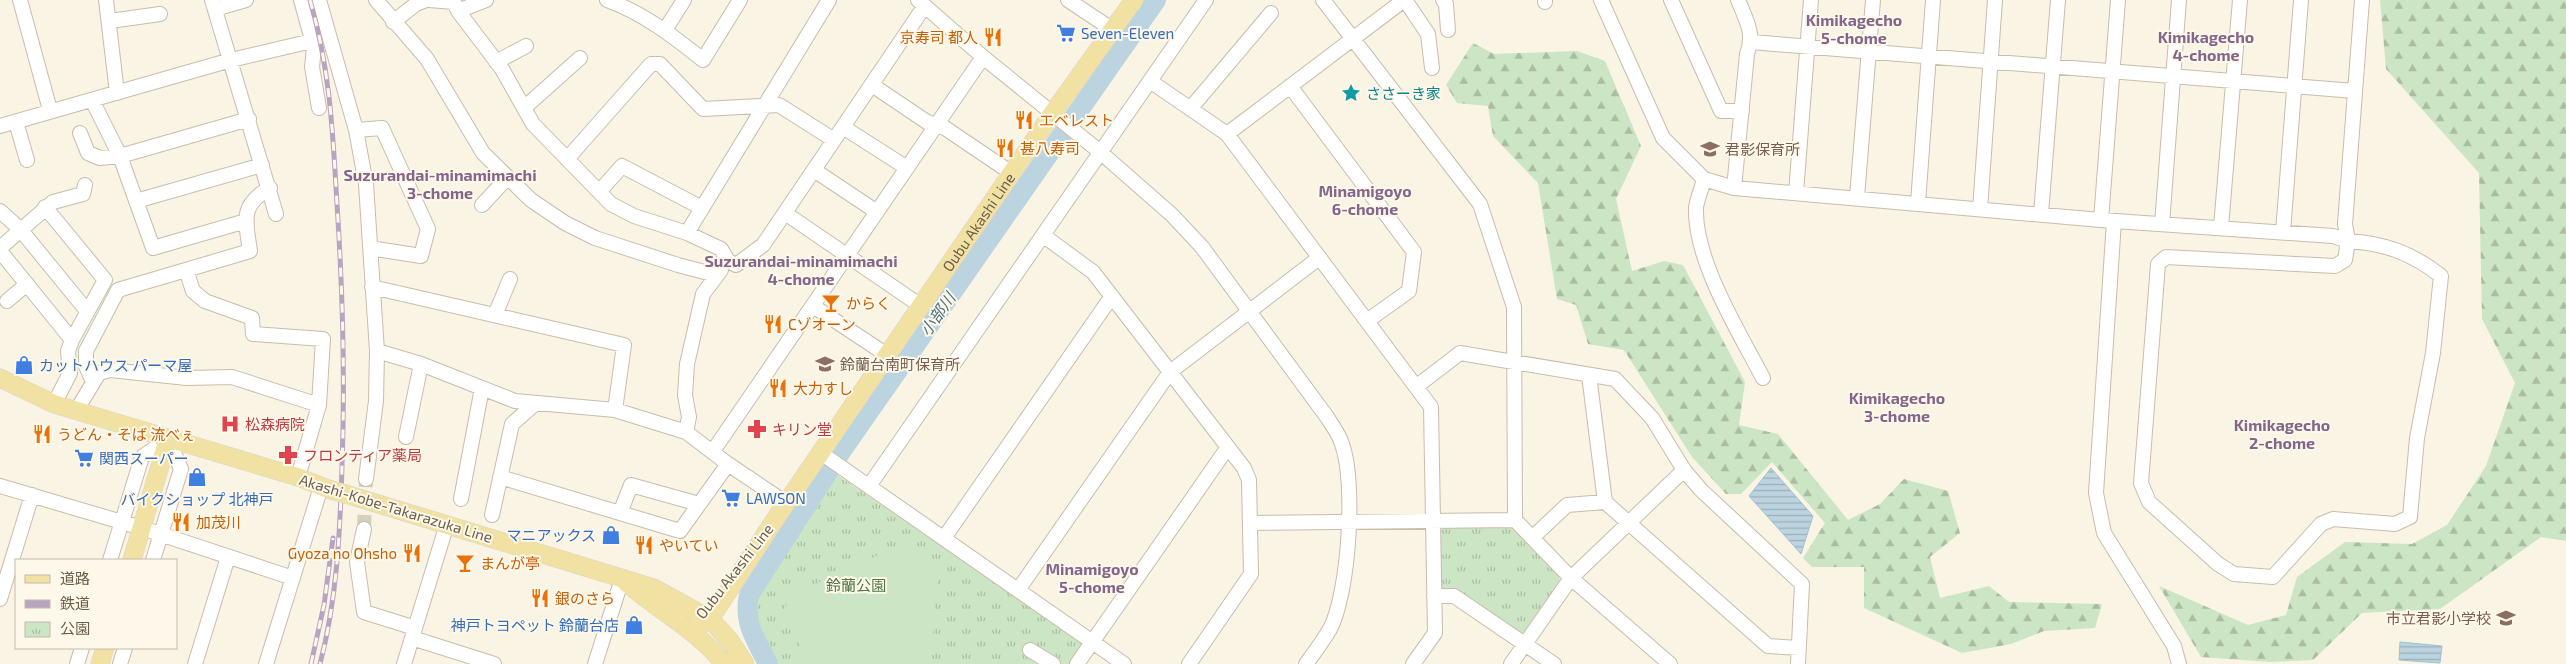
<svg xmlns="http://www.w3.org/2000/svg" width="2566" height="664" font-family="'Exo 2','Noto Sans JP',sans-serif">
<defs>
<pattern id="forest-firs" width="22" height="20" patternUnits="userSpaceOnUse" patternTransform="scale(1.25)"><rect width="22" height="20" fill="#cce5c4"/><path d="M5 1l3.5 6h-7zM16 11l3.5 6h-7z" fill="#aabda1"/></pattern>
<pattern id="park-tufts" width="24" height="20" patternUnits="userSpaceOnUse" patternTransform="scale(1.25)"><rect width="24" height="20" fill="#cce5c4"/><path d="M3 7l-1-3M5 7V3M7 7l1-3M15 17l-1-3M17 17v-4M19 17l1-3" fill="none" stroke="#aabda1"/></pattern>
<pattern id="water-rules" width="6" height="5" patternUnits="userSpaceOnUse" patternTransform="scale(1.25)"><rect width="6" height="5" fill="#bbd4e0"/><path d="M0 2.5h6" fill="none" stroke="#9cafb8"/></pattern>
</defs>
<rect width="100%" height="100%" fill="#f9f4e4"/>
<path fill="url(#forest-firs)" d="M2380,0H2566V541L2541,537L2440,609L2362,613L2313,660L2270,662L2201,657L2159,586L2248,625L2286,615L2297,577L2345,542L2412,544L2447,525L2486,466L2515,383L2482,319L2479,173L2386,69Z
M1473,43L1494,54L1577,51L1605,61L1641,146L1616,199L1632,271L1664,261L1683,265L1745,382L1739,425L1778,434L1848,520L1880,504L1904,479L1948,491L1960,533L1930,557L1940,598L1989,586L2009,602L2102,604L2095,628L2044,631L2011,644L1962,653L1864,608V567H1812L1803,558L1825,523L1772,462L1741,494H1726L1692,457L1624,350L1588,344L1576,305L1557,299L1538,183L1493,136L1488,106L1457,103L1446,85Z"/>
<path fill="url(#park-tufts)" d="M835,473L1083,643L1069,664H774L755,627L750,612L754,596Z
M1443,528H1514L1559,575L1560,583L1526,633L1518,632L1445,591L1437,583V534Z"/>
<path fill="#cce5c4" d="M900,545L938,569L931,664H808L784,612L789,596Z"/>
<path fill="url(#water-rules)" stroke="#a2c2d1" d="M1771,468L1813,516L1801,554L1749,496Z
M2400,642L2442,646L2440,663L2399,660Z"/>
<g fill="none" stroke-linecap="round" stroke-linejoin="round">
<path stroke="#bbd4e0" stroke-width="20" d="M768,664C756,639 743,624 749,595L840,453L1156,0"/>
<path stroke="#d6cebe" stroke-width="14" stroke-dasharray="14 7" stroke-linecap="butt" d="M364,529L366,479"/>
<g stroke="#c8bdab" stroke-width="16">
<path id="minor" d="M20,0L50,110
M106,0L117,93
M212,0L276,214
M301,0L314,47L312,67L319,108
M319,0L356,130L366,184L377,351L421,364L515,401L615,410L686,432L728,464L786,503
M376,0L427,59L483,153L531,200L565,223L595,238L678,265L716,275
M429,0L454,2
M453,0L458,11L502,69L533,124L611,204L634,216L687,233L721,249L728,261L736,265L763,245L924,7
M607,0C643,13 673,36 703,60L740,0
M918,0L983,57L1099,151L1172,215L1202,247L1327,417C1332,425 1339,434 1342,444C1356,482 1349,593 1330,629C1323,641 1314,653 1306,664
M1068,0L1113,30
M1323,0L1480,204L1514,307L1515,520
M1405,0L1428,34L1432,68
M1443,0L1446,4L1448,30
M1545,0V2
M1601,0L1663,138L1704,179L1734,188L2101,220L2333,236L2348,241L2345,224L2362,0
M1671,0L1721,111H1742
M215,9L246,0
M458,11L486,0
M110,21L160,14
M393,22L416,4L426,0
M665,30L684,0
M1751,42L2355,91
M496,62L526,46
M1150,81L1227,134L1431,407L1435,633L1413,664
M872,85L927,122L945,128L1013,174
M1290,86L1414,252L1409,291L1367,321
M92,100L120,156L153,248L246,221
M524,108L580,58
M1190,109L1271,13
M16,122L27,160
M0,126L231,60L312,41
M843,127L907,168
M356,130L382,128L428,229L421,256L370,248
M80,133L88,153L100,158L120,156L249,119
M1227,134L1404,0
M567,159L651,64H660L703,109L779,105L834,140
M814,170L877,212
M1704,179C1702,188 1697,199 1696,208C1694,260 1739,332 1763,378
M1734,188L1747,54C1755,33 1746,20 1738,0
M599,192L622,166L702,208
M1796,193L1811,0
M1857,197L1873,0
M136,201L262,165
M1918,203L1933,0
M482,205L508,177
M45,207L105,280L72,340L68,351L70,373L54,404
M1980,209L1995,0
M0,211L20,229L87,311
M785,213L921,306
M2041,214L2058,0
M2101,220L2118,0
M2114,221L2096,493L2104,533L2174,646L2179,664
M2162,224L2179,0
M2221,227L2240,0
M2283,232L2301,0
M687,233L829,0
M1044,236L1093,272L1244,468L1249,480L1251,574L1189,664
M2348,241C2384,243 2412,253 2441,276L2433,353L2417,438L2410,517L2395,524L2333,519L2321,524L2273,577L2234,574L2218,564L2149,502L2141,483L2158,264L2166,257L2335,266L2345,260Z
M0,248L53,202L83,194L85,185
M0,251L72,340
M186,270L193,291L205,301L252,318L253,334L323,339L319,405L298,477
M372,287L624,345L615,410
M7,301L27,284
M813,306L887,355
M495,315L510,279
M1589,375L1605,502L1768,646L1799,648
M93,382L86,366V351L118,290L250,251C246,221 239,205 270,188
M1417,386L1460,353L1615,379L1652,418L1684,470L1701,490L1802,584L1798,664
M76,411L99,373L110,370L187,378L232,377L319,405
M686,432L689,417L685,395L687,364L703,294L721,270
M406,437L421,364
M713,451L983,57
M821,453L1124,664
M500,477L680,531L728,464
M366,479L376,401L377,351
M0,486L142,528L293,578
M869,486L1206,0
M461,499L482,388
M620,513L631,485L699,504
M492,515L512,424L536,403
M1250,523L1515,520L1571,578L1670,664
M364,529L357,562L364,612L415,628
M944,538L1112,296
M1532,538L1567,505L1605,502
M110,560L142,457L168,439L181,469L153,560
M1018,590L1170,372L1319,258
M1434,596H1454L1554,664
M0,599L32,495
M412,638L494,664
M1030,650L1053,664
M77,664L82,648
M120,664L125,648
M195,664L228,557
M266,664L321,487
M404,664L447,524
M595,664L622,579
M1077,664L1228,447
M1511,664L1571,578L1684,470"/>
</g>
<g stroke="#d9d5d0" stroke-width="19">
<g id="major">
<path d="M0,378L54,404L298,477L328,489"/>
<path d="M349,495L654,588L710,619L731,642L745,664"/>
<path d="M132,560L168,439"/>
<path d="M626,582C658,611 698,630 724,664"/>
<path id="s1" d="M690,630L710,619L776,518L1052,114L1134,0"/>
<path d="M100,664L105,648"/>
</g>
</g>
<use href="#minor" stroke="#fff" stroke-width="14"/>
<use href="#major" stroke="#f1e1a3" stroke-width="18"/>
<g stroke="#b8a4c1" stroke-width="5">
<path id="rail" d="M310,0C332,76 333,143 338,220C343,302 345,384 342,466C340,533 337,599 320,664
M311,664L324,605L333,538"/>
</g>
<use href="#rail" stroke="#fdf8e9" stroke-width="3" stroke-dasharray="9" stroke-linecap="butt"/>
<g stroke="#d9d5d0" stroke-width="19" stroke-linecap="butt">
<path id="major-bridge" d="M328,489L349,495"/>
</g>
<use href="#major-bridge" stroke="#f1e1a3" stroke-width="18"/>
</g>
<defs>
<g id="supermarket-bare" transform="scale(1.5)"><path d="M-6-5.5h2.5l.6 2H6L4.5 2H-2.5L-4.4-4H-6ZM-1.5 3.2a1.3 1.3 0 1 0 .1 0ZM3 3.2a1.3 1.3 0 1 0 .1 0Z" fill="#3f7fe0" stroke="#fdf8e9" stroke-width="2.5" paint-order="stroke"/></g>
<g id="restaurant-bare" transform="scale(1.5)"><path d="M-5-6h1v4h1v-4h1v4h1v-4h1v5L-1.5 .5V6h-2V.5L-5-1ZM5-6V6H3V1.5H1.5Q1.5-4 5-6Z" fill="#e8710a" stroke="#fdf8e9" stroke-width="2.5" paint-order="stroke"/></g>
<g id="sight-bare" transform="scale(1.5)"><path d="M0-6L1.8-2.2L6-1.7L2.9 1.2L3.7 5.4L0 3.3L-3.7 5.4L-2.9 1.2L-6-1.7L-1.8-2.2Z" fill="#0f9aa8" stroke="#fdf8e9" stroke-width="2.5" paint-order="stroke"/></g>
<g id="school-bare" transform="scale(1.5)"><path d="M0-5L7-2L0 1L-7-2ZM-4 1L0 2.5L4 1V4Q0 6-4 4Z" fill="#8d6e63" stroke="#fdf8e9" stroke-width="2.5" paint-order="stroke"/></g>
<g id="bar-bare" transform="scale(1.5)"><path d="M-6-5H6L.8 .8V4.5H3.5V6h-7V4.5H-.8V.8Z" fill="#e8710a" stroke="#fdf8e9" stroke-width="2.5" paint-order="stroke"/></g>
<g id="shop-bare" transform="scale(1.5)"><path d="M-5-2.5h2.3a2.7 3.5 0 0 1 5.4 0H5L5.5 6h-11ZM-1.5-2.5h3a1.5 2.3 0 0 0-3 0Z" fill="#3f7fe0" stroke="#fdf8e9" stroke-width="2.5" paint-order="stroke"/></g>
<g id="hospital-bare" transform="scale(1.5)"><path d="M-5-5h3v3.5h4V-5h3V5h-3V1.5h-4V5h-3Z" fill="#e0444e" stroke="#fdf8e9" stroke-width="2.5" paint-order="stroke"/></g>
<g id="pharmacy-bare" transform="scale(1.5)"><path d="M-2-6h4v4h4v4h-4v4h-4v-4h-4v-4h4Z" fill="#e0444e" stroke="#fdf8e9" stroke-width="2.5" paint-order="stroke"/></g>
</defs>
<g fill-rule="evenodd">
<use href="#supermarket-bare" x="1066" y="33"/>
<use href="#restaurant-bare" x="993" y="37"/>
<use href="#sight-bare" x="1351" y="93"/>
<use href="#restaurant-bare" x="1024" y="120"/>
<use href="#restaurant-bare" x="1005" y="148"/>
<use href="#school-bare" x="1710" y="149"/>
<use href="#bar-bare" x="831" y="303"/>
<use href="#restaurant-bare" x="773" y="324"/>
<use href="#school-bare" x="825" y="364"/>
<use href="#shop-bare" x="24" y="365"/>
<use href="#restaurant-bare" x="778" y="388"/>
<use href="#hospital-bare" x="230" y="424"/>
<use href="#pharmacy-bare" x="757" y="429"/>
<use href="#restaurant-bare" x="42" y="434"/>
<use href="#pharmacy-bare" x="288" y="455"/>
<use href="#supermarket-bare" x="84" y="458"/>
<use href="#shop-bare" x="197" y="477"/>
<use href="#supermarket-bare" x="731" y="498"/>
<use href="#restaurant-bare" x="181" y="522"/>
<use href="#shop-bare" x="611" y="535"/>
<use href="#restaurant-bare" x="644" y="545"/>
<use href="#restaurant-bare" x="412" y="553"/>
<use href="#bar-bare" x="465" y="563"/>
<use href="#restaurant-bare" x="540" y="598"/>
<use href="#school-bare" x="2506" y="618"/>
<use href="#shop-bare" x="634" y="625"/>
</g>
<g text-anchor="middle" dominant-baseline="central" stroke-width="4" stroke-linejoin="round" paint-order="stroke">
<g font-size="15" fill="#366cbe" stroke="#fdf8e9" text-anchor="start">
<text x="1081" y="33">Seven-Eleven</text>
<text x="39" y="365">カットハウス パーマ屋</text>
<text x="99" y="458">関西スーパー</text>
<text x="746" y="498">LAWSON</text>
<text x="197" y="499" text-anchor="middle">バイクショップ 北神戸</text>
<text x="596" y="535" text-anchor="end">マニアックス</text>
<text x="619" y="625" text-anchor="end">神戸トヨペット 鈴蘭台店</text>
</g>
<g font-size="15" fill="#c56008" stroke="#fdf8e9" text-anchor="start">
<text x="978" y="37" text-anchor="end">京寿司 都人</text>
<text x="1039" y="120">エベレスト</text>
<text x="1020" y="148">甚八寿司</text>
<text x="846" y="303">からく</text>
<text x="788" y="324">Cゾオーン</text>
<text x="793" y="388">大力すし</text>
<text x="57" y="434">うどん・そば 流べぇ</text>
<text x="196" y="522">加茂川</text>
<text x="659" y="545">やいてい</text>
<text x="397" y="553" text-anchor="end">Gyoza no Ohsho</text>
<text x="480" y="563">まんが亭</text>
<text x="555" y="598">銀のさら</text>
</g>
<g font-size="15" fill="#0d838f" stroke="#fdf8e9" text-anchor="start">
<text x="1366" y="93">ささーき家</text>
</g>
<g font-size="15" fill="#785e54" stroke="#fdf8e9" text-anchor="start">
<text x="1725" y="149">君影保育所</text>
<text x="840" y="364">鈴蘭台南町保育所</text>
<text x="2491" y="618" text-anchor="end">市立君影小学校</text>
</g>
<g font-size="15" fill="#6e5e4c" stroke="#fdf8e9">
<text stroke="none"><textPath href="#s1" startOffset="502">Oubu Akashi Line</textPath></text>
<text transform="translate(396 508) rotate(17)">Akashi-Kobe-Takarazuka Line</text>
<text transform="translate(734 571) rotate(-52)">Oubu Akashi Line</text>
</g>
<g font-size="15" fill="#be3a42" stroke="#fdf8e9" text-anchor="start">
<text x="245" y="424">松森病院</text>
<text x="772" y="429">キリン堂</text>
<text x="303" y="455">フロンティア薬局</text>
</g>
<g font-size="15" fill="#4f7949" stroke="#fdf8e9">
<text x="856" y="585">鈴蘭公園</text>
</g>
<g font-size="16" font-weight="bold" fill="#84658b" stroke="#fdf8e9">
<text x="1854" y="19">Kimikagecho<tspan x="1854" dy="18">5-chome</tspan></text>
<text x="2206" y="36">Kimikagecho<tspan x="2206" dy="18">4-chome</tspan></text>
<text x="440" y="174">Suzurandai-minamimachi<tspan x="440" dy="18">3-chome</tspan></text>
<text x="1365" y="190">Minamigoyo<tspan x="1365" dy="18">6-chome</tspan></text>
<text x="801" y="260">Suzurandai-minamimachi<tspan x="801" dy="18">4-chome</tspan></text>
<text x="1897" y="397">Kimikagecho<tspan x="1897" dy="18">3-chome</tspan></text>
<text x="2282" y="424">Kimikagecho<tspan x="2282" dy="18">2-chome</tspan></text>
<text x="1092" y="568">Minamigoyo<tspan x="1092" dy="18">5-chome</tspan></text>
</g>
<g font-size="16" font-style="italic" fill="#4c7386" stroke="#fdf8e9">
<text transform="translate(937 314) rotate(-55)">小部川</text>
</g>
</g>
<rect x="15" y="559" width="162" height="90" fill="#fdf8e9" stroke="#c4baaa"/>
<rect x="25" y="575" width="25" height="8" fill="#f1e1a3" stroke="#c4baaa"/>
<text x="60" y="584" font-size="15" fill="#6e5e4c">道路</text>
<rect x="25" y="600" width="25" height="8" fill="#b8a4c1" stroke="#c4baaa"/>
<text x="60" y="609" font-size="15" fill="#6e5e4c">鉄道</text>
<rect x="25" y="622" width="25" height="15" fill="url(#park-tufts)" stroke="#c4baaa"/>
<text x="60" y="634" font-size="15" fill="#6e5e4c">公園</text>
</svg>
